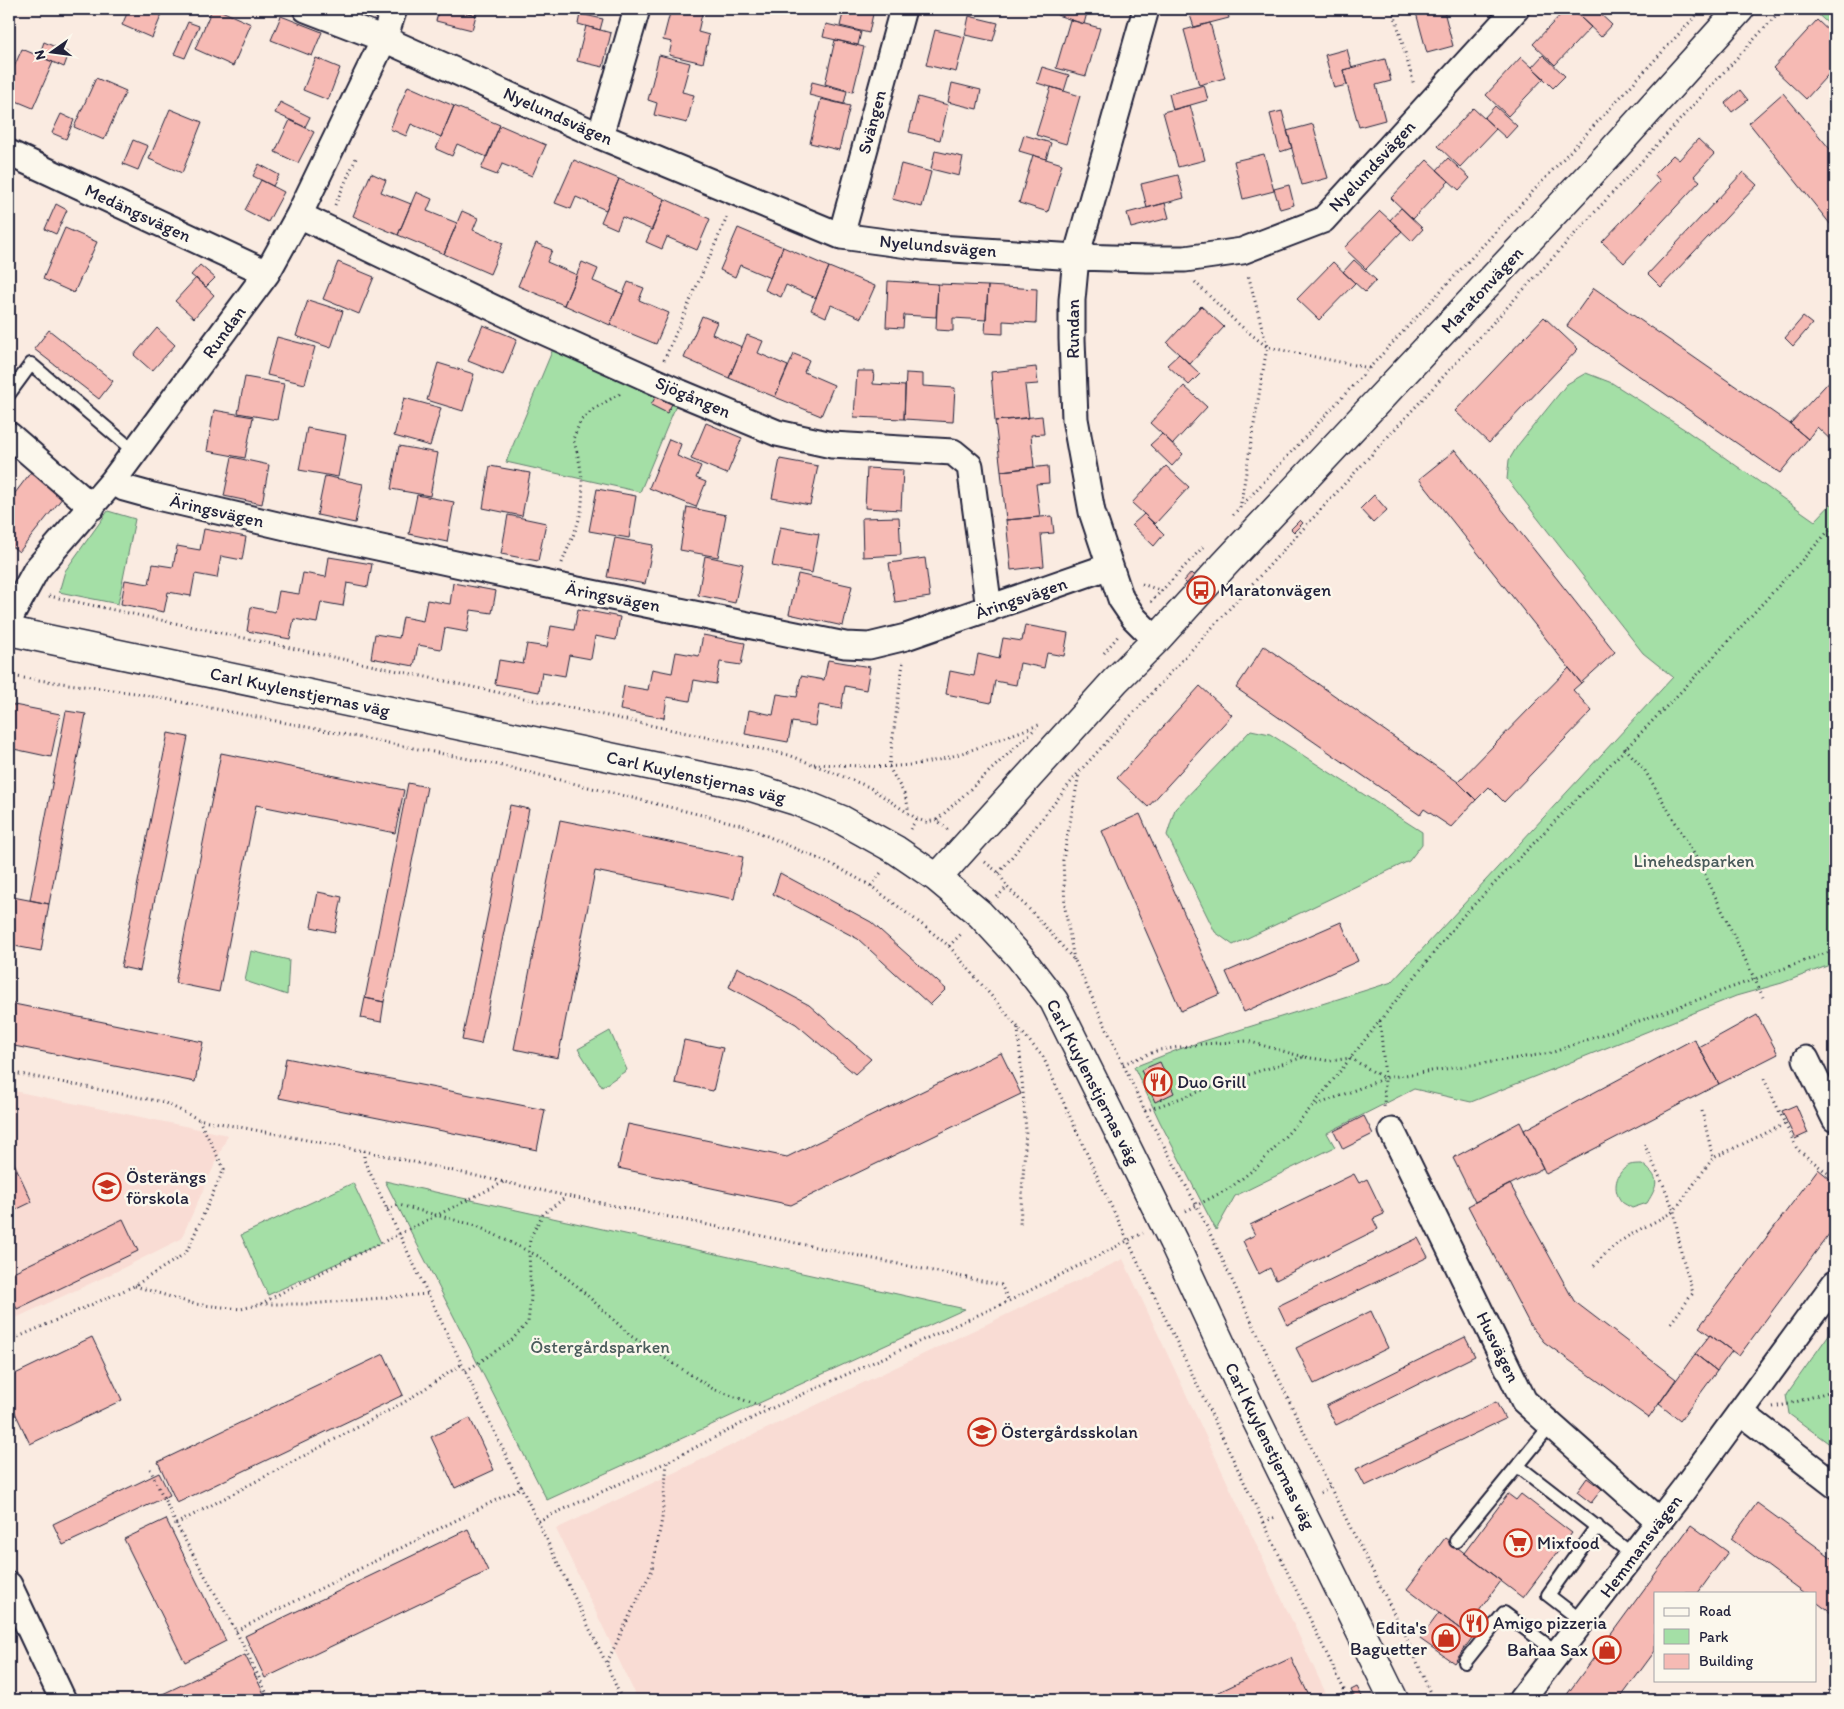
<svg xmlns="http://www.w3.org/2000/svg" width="1844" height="1709" font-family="Itim,sans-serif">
<rect width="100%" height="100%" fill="#faebe1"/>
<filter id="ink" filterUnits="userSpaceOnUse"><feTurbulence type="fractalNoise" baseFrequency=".02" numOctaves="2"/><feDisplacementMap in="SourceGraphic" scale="10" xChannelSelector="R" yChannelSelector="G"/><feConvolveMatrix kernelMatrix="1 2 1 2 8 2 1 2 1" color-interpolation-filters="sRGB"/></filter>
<g filter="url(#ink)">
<path fill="#f9dcd4" d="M9,1090L228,1135L181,1239L111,1274L9,1321Z
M1123,1259L1329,1700H638L556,1529Z"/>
<path fill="#a4dfa6" stroke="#638070" d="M1812,9H1835V30Z
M553,349L677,403L640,492L506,462Z
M1586,373L1612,383L1684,429L1815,521L1835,500V963L1782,983L1736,996L1471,1102L1414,1089L1327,1133L1335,1147L1235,1196L1216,1230L1160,1122L1134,1067L1185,1047L1392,982L1673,677L1643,653L1507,479L1509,460L1518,445L1567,384Z
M108,511L135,519L118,604L59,592L65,571Z
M1251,730L1270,734L1422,832V844L1409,861L1233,945L1215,932L1167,835L1175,809Z
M251,951L289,960L287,995L245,981Z
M610,1031L627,1070L602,1087L578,1049Z
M1642,1164C1661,1178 1658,1185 1647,1203L1632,1208C1629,1206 1624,1204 1622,1202C1611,1190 1616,1171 1630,1165C1633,1164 1639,1164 1642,1164Z
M385,1181L965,1309L547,1500Z
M353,1183L381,1243L268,1295L241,1235Z
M1835,1326V1448L1789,1414L1786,1395Z"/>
<path fill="#f6bab4" stroke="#22223b" d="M129,9H164L152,38L122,25Z
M212,9H217L251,24L233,66L195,49Z
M439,9H449L476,15L472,30L436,21Z
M449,9H477L476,15Z
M671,9H703L698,32L709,35L703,63L669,55L672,42L663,40Z
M844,9H874L869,33L840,26Z
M1059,9H1088L1084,24L1057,15Z
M1200,9H1227L1229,18L1194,27L1189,12Z
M1402,9H1415V11L1404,14Z
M1415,9H1451L1444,11L1453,46L1427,53Z
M1566,9H1571L1591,27L1555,65L1533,44Z
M1586,9H1595L1612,25L1601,37L1579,16Z
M580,14L603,19L600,30L578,24Z
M281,16L322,32L312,56L271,40Z
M969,16L998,23L993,41L965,35Z
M1070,20L1100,28L1086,76L1056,68Z
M1817,20L1835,37V67L1806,99L1773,68Z
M188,22L199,26L185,58L174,54Z
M1210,23L1225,78L1199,85L1184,30Z
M826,24L861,32L858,45L823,37Z
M586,26L611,33L603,67L577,61Z
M935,30L965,37L956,72L926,65Z
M835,40L864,47L853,92L825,84Z
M44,42L69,53L64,67L39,56Z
M22,49L53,62L33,108L9,98V78Z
M1347,49L1352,68L1343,70L1347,85L1334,88L1325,55Z
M659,55L690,63L682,92L694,95L687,123L654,115L657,103L648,100Z
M1543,55L1565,76L1553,88L1532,67Z
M1521,57L1544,78L1508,116L1486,95Z
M316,58L340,68L328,100L303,90Z
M1385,59L1391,81L1376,85L1385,120L1359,127L1343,70Z
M1042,67L1069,75L1064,91L1037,83Z
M96,78L126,91L104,140L74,127Z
M812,82L847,91L844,104L809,95Z
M952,83L981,90L977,109L948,102Z
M1204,85L1208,100L1173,110L1169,94Z
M408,86L454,106L441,137L411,124L406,136L390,129Z
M1051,87L1080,96L1066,144L1036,135Z
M1740,90L1748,100L1732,112L1725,103Z
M1783,93L1835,155V230L1749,123Z
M918,97L948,105L940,140L909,132Z
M821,99L850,106L839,150L810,143Z
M280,102L310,117L305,127L275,113Z
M1190,105L1205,160L1178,167L1163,112Z
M454,106L500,125L487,157L457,144L452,156L436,149Z
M1495,106L1517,126L1506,138L1484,118Z
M1473,108L1496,129L1460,167L1438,146Z
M170,109L202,122L182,173L149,159Z
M1282,111L1292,148L1280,152L1270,114Z
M61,114L74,120L66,139L52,133Z
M290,120L314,132L298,163L275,152Z
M1313,124L1328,178L1302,185L1287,131Z
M500,125L546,145L532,176L502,164L497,175L481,169Z
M1024,135L1051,143L1046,159L1019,151Z
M1698,139L1714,154L1694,176L1700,181L1624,263L1602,242L1660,181L1654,174L1673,155L1679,160Z
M133,140L148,146L138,170L123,164Z
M935,151L963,157L959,176L931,169Z
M1264,154L1274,191L1243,199L1234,161Z
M1033,155L1062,164L1048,212L1019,203Z
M1448,158L1470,178L1459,190L1437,170Z
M574,160L619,179L606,210L576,197L571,209L555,203Z
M1427,160L1449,181L1413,219L1391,198Z
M259,164L279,175L273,186L253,176Z
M901,164L931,172L922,207L892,199Z
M1743,172L1757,185L1661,287L1648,274Z
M371,173L386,180L381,192L411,204L398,235L353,216Z
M1178,175L1184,198L1147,208L1141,184Z
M619,179L665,199L652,230L622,217L617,229L601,222Z
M261,180L284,192L268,222L245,210Z
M1289,185L1294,205L1280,209L1274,189Z
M416,192L432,199L427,211L457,223L444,254L398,235Z
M665,199L710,219L697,250L667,237L662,249L646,242Z
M1165,203L1169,218L1131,228L1127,213Z
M56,204L67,210L56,234L45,229Z
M1401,208L1423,229L1412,241L1390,220Z
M462,211L478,218L473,230L503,243L490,274L444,254Z
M1380,211L1402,231L1366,269L1344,248Z
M65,228L97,242L74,293L43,279Z
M738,228L783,247L770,278L740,265L735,277L720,270Z
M536,243L552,250L547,262L577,275L564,305L518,286Z
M783,247L829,267L816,298L786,285L781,297L765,290Z
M1354,260L1376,280L1365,292L1343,272Z
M338,262L374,277L359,314L323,299Z
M582,262L598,269L593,281L623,294L610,325L564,305Z
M1333,262L1355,283L1319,320L1297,299Z
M200,265L215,278L206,287L191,275Z
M829,267L875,286L861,318L831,305L826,317L811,310Z
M196,278L214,295L194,318L175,301Z
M888,281L938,284L936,317L904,315L903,328L886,327Z
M628,282L644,288L639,300L669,313L656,344L610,325Z
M938,284L988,286L986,320L953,318V331L936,330Z
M988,286L1037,289L1036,323L1003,321V334L985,333Z
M1594,288L1790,424L1808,439L1780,473L1567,326Z
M308,300L343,311L331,348L296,336Z
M1201,306L1224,327L1190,364L1167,343Z
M702,316L717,322L712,334L742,347L729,378L684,358Z
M1544,317L1578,349L1489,443L1455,411Z
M1803,317L1812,324L1793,346L1785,338Z
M483,325L517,339L503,375L468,361Z
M157,328L175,345L152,371L134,355Z
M49,330L113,381L99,399L34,349Z
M747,335L763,341L758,353L788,366L775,397L729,378Z
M277,337L315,347L305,384L267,375Z
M794,354L809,360L804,372L834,385L821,416L775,397Z
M1179,354L1200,374L1189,385L1167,365Z
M438,363L474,374L463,411L427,400Z
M1036,367L1038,384L1025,385L1029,418L995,421L991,372Z
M857,371H874L873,384L905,386L904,419L854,417Z
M906,373L923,374V386L955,388L953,422L904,419Z
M1835,375V444L1817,427L1808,439L1790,424Z
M245,377L284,384L277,420L238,413Z
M1184,386L1207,407L1173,444L1150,423Z
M656,396L672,404L667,413L651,405Z
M404,398L441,408L430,446L394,436Z
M214,410L253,417L245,458L207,451Z
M1042,416L1044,434L1031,435L1034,467L1001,471L995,421Z
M706,423L742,438L727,474L691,459Z
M307,428L346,435L338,477L299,470Z
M1162,434L1183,454L1172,466L1150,445Z
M669,439L681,444L677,456L701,466L696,478L706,482L696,507L649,488Z
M399,446L438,453L430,496L391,489Z
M1455,450L1615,652L1581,683L1419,479Z
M232,457L269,465L262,504L224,496Z
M780,459L818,466L810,505L772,498Z
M490,466L530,473L522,516L483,508Z
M1048,466L1049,483L1036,484L1040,517L1006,520L1001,471Z
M1166,466L1189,487L1155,524L1132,503Z
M867,468L903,470L901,510L865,508Z
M31,472L63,497L19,552L9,544V501Z
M325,476L363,484L355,523L317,515Z
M597,489L636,496L629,538L589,531Z
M417,495L454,502L447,542L409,534Z
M1374,495L1387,510L1373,523L1360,509Z
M687,507L726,515L718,557L680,550Z
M1144,514L1164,534L1154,546L1132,525Z
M508,515L546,523L538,561L501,554Z
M1052,516L1054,533L1041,534L1044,566L1011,570L1006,520Z
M899,517L901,555L863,557L862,518Z
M1300,520L1303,523L1294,532L1291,529Z
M780,527L819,534L812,573L772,566Z
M204,529L246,537L242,560L221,556L217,578L195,574L191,596L168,592L164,612L121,604L125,580L149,584L153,564L173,567L177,546L200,550Z
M615,538L653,545L645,584L607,577Z
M705,556L743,564L735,603L698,595Z
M329,557L372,564L368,587L347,583L343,606L321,602L317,623L294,619L290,639L247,631L251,607L275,612L279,591L299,594L303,573L326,577Z
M925,558L930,597L895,602L889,563Z
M1191,573L1194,576L1187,584L1184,581Z
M798,574L852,586L843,626L789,614Z
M453,583L496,591L492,613L471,610L467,632L445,628L441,649L418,645L414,666L371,658L375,634L399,638L403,617L423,621L427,600L450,604Z
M578,609L620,617L616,640L595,636L591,659L569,655L565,676L542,672L539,692L495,684L499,660L523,664L527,644L547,647L551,626L574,630Z
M1025,625L1068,633L1064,656L1047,653L1044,668L1020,663L1016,685L995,681L991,703L946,694L950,671L974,676L978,654L999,659L1003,638L1022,641Z
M703,635L745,643L741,665L720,662L716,684L694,680L690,701L667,697L664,718L620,710L624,686L648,690L652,669L672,673L676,652L699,656Z
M1264,646L1458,782L1476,800L1451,827L1424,809L1420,815L1236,688Z
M828,660L870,667L866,690L845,686L841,709L819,705L815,726L792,722L788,742L745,734L749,710L773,715L777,694L797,697L801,676L824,680Z
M1569,668L1581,683L1573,690L1592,711L1504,802L1489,787L1476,800L1458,782Z
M1200,686L1232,715L1148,807L1117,778Z
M9,704L60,714L51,757L9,748Z
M66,711L86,714L49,904L30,900Z
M168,733L188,737L140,971L121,967Z
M221,753L404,790L395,833L256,805L219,992L175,983Z
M408,783L427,787L384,1002L365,998Z
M510,805L529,809L481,1044L462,1040Z
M1140,814L1220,994L1181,1011L1102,831Z
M560,820L743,857L734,899L595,871L558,1058L514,1049Z
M780,873L871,922L946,989L930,1005L858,939L773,894Z
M318,892L342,897L335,932L311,927Z
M13,897L49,904L41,951L9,945V915Z
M1341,922L1358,961L1244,1012L1226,972Z
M737,967L809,1005L871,1059L855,1074L796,1024L729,987Z
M365,998L384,1002L381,1022L361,1018Z
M9,1003L203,1042L195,1082L9,1045Z
M1757,1015L1778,1054L1719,1084L1699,1047Z
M1694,1039L1719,1084L1546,1174L1524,1130Z
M684,1040L723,1048L713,1091L675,1083Z
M1001,1053L1021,1094L791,1205L618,1168L628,1124L787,1157Z
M286,1058L545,1110L537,1150L279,1098Z
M1160,1062L1174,1093L1155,1102L1141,1070Z
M1796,1105L1808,1133L1795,1139L1782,1111Z
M1364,1116L1373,1134L1343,1149L1334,1131Z
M1520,1122L1543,1168L1475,1202L1453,1158Z
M9,1152L32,1202L9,1213Z
M1818,1169L1835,1183V1226L1739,1356L1699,1327Z
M1354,1174L1359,1183L1367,1179L1384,1214L1373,1219L1378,1229L1276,1280L1270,1268L1259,1274L1243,1241L1255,1235L1250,1225Z
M1510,1184L1574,1301L1676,1379L1649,1418L1544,1342L1530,1325L1468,1206Z
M123,1219L138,1251L17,1309L9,1293V1274Z
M1418,1238L1428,1257L1287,1325L1278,1306Z
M1371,1311L1388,1348L1314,1384L1296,1348Z
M1710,1335L1732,1351L1717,1371L1695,1354Z
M92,1337L122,1400L30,1444L9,1400V1377Z
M1465,1337L1475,1356L1336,1425L1326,1406Z
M384,1354L403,1395L177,1503L158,1462Z
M1695,1354L1717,1371L1680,1421L1659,1404Z
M1496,1402L1505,1419L1365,1486L1356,1469Z
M470,1418L494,1470L455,1488L431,1437Z
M159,1473L170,1495L63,1545L53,1524Z
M1587,1478L1602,1489L1591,1503L1577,1492Z
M1508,1494L1516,1500L1521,1494L1572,1533L1523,1598L1464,1553Z
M1757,1503L1835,1560V1616L1815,1601V1593H1804L1731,1539Z
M166,1519L226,1641L185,1662L124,1539Z
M1691,1525L1728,1552L1716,1568L1698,1593H1655V1651L1619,1700H1563Z
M468,1529L488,1571L265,1678L245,1636Z
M1445,1538L1501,1581L1479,1611L1484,1614L1468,1635L1407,1589Z
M1439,1613L1472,1638L1454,1663L1420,1639Z
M245,1655L267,1700H150Z
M1291,1658L1311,1700H1202Z
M1357,1687L1364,1700H1356L1351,1690Z
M549,1691L554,1700H531Z"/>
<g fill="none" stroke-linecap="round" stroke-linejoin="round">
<g stroke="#22223b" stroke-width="16">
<path id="service" d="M9,394L31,364L135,452
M1518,1466L1633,1555
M1456,1541L1551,1425
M1583,1622L1548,1595L1597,1526
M1465,1662L1504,1613L1558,1653"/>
</g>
<g stroke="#22223b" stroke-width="29">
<path id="minor" d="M306,9L384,39L600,136L841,236L923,247L1076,257L1147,259H1185L1242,251L1323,220L1516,9
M1146,9L1076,257L1072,300V339L1075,419L1092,512L1121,599L1134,618L1156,640
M600,136L637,9
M9,153L267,273
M299,215L529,325L681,393L777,433L832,445L953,452L970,466L989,609
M841,236L903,9
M9,435L92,507
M113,481L124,488L153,496L303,531L553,585L845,645L869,646L906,637L1110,566
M9,626L12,614L36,570L113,481L267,273L299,215L384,39L394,9
M1806,1059L1835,1119
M1392,1131L1524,1401L1659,1521
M1740,1412L1835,1485
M9,1585L63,1700
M1521,1700L1684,1489L1835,1283"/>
</g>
<g stroke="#22223b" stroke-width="31">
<path id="tertiary" d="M9,631L748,786L796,801L842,820L896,850L937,878L980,914L1020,957L1054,1001L1173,1241L1252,1411L1394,1700
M937,878L1115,681L1156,640L1224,565L1612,151L1740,9"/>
</g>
<path stroke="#22223b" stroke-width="3" stroke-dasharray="1 4" stroke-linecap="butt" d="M1393,9L1414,85
M1170,11L1178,9
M335,205L357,156
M1195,282L1236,322L1267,347L1369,368
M664,360L728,215
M1240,508L1267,347L1248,274
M1233,515L1702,9
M562,563C568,546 578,528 581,511C585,486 581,463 573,439L581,420L594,409L619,394L620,391
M1142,584L1162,591
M49,596L789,755L869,787L917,819L926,822L937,820L948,830
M1151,602L1203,547
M1104,653L1119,635
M903,663L889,766C895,781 909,795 908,812
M9,676L135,693L499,765L742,825L837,867L871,886L920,923L949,946L1043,1057L1103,1189L1349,1700
M1625,748L1644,769L1700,864L1763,997
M814,764C851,765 892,770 929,762C968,754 1002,737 1039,725
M937,820L1036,728
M910,829L917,819
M985,862L999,873L1007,887L1034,914L1075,961L1145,1111L1197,1206L1330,1487L1410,1645L1433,1700
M999,873L1079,772L1782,9
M871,886L883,870
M997,897L1007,887
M949,946L963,932
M1074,960L1065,908L1063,860L1079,774
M1380,1021L1385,1078L1384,1109
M1018,1028L1026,1131L1020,1224
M1123,1064L1159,1050L1202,1044L1247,1041L1304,1057
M9,1072L163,1102L198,1119L364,1151L567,1196L1001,1285L1009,1301
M1764,1079L1797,1149L1835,1179
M1312,1107L1385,1078L1551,1053L1835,950
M1145,1111L1228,1081L1304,1057L1330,1061L1350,1058L1384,1078
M1702,1111L1713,1158
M364,1151V1160L387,1209L606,1663L622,1700
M387,1209L399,1205L477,1226L538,1256L577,1286L631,1336L713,1389L769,1409
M1186,1211L1230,1188L1258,1166L1311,1108L1463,916L1698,674L1835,524
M1594,1266C1619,1236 1642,1230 1674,1211L1664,1186L1643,1142
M135,1286L194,1304L241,1309L261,1304H310L428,1294
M261,1304L290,1288L504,1182
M1671,1323L1693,1293L1681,1252L1674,1211L1713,1158L1785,1124
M9,1341L134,1286L186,1253L224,1169L199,1120
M466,1371L511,1341L528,1322L531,1298L529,1251L530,1238L543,1214L566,1197
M1773,1407L1789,1404L1835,1390
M150,1469L176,1524L236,1631L270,1700
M1320,1493L1330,1487
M538,1521L667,1462L770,1409L1009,1301L1143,1233
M1264,1522L1277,1516
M176,1524L403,1403L462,1364
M236,1631L522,1487
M607,1662L652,1570L662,1519L667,1462"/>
<use href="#service" stroke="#fbf7ec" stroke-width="12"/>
<use href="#minor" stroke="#fbf7ec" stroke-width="25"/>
<use href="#tertiary" stroke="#fbf7ec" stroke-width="28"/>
</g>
</g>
<defs>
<g id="bus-ring" transform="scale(1.4375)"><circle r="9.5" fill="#fbf7ec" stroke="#c8321e" stroke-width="1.5"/><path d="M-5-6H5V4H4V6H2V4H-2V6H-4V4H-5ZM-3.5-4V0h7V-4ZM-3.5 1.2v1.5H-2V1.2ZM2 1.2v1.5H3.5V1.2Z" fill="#c8321e"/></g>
<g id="restaurant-ring" transform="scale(1.4375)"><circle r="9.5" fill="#fbf7ec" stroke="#c8321e" stroke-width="1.5"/><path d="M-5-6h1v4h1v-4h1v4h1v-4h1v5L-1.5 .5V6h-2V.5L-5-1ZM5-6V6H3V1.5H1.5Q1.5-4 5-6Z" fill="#c8321e"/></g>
<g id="school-ring" transform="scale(1.4375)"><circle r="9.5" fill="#fbf7ec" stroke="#c8321e" stroke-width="1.5"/><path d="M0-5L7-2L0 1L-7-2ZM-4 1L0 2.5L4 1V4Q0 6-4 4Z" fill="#c8321e"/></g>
<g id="supermarket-ring" transform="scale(1.4375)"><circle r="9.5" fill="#fbf7ec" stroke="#c8321e" stroke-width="1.5"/><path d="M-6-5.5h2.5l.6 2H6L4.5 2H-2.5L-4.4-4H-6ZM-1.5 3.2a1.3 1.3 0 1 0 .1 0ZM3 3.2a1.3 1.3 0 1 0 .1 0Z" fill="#c8321e"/></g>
<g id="shop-ring" transform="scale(1.4375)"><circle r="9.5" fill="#fbf7ec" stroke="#c8321e" stroke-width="1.5"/><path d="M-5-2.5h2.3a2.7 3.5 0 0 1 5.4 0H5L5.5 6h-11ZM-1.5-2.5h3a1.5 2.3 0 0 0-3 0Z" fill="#c8321e"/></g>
</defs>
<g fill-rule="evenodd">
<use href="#bus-ring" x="1201" y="590"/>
<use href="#restaurant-ring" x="1158" y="1082"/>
<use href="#school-ring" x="107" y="1187"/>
<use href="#school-ring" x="982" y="1432"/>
<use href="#supermarket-ring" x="1518" y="1543"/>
<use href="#restaurant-ring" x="1474" y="1623"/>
<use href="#shop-ring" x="1446" y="1638"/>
<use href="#shop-ring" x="1607" y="1650"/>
</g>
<g text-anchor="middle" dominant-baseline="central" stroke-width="5" stroke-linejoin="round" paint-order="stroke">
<g font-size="18" fill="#22223b" stroke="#fbf7ec">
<text transform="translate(558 116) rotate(24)">Nyelundsvägen</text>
<text transform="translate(872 122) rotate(-75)">Svängen</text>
<text transform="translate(1372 166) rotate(-47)">Nyelundsvägen</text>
<text transform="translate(138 213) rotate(25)">Medängsvägen</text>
<text transform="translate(938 246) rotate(5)">Nyelundsvägen</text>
<text transform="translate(1482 290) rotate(-47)">Maratonvägen</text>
<text transform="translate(1073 329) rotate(-90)">Rundan</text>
<text transform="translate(224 332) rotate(-54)">Rundan</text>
<text transform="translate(693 397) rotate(23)">Sjögången</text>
<text transform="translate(217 511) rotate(13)">Äringsvägen</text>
<text transform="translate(613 597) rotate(11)">Äringsvägen</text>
<text transform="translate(1021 598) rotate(-19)">Äringsvägen</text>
<text transform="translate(300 692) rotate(12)">Carl Kuylenstjernas väg</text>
<text transform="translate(696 777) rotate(13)">Carl Kuylenstjernas väg</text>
<text transform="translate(1093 1082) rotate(63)">Carl Kuylenstjernas väg</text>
<text transform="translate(1498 1347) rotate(64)">Husvägen</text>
<text transform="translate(1270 1446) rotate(64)">Carl Kuylenstjernas väg</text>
<text transform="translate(1641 1546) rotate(-53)">Hemmansvägen</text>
</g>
<g font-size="18" fill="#22223b" stroke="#fbf7ec" text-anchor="start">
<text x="1220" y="590">Maratonvägen</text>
<text x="1177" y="1082">Duo Grill</text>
<text x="126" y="1177">Österängs<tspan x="126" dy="21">förskola</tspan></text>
<text x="1001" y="1432">Östergårdsskolan</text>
<text x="1537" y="1543">Mixfood</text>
<text x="1493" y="1623">Amigo pizzeria</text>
<text x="1427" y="1628" text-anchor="end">Edita's<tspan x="1427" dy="21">Baguetter</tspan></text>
<text x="1588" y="1650" text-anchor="end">Bahaa Sax</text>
</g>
<g font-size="18" fill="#495b5b" stroke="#fbf7ec">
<text x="1694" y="861">Linehedsparken</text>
<text x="600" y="1347">Östergårdsparken</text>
</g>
</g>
<rect width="1844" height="1709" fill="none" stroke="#fbf7ec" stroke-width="30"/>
<rect x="15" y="15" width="1814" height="1679" fill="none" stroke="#22223b" stroke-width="2" filter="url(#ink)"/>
<rect x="1654" y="1592" width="162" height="90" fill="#fbf7ec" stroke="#a4a2a5"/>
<rect x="1664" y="1608" width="25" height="8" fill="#fbf7ec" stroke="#a4a2a5"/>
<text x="1699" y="1616" font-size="15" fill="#22223b">Road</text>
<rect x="1664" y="1629" width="25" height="15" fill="#a4dfa6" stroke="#a4a2a5"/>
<text x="1699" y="1642" font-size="15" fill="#22223b">Park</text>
<rect x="1664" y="1654" width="25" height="15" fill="#f6bab4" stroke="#a4a2a5"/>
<text x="1699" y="1666" font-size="15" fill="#22223b">Building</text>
<g transform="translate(52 52) rotate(256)" stroke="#fbf7ec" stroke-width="4" paint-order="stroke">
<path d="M0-4L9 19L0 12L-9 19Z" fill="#22223b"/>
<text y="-8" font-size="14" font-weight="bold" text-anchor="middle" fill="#22223b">N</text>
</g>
</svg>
